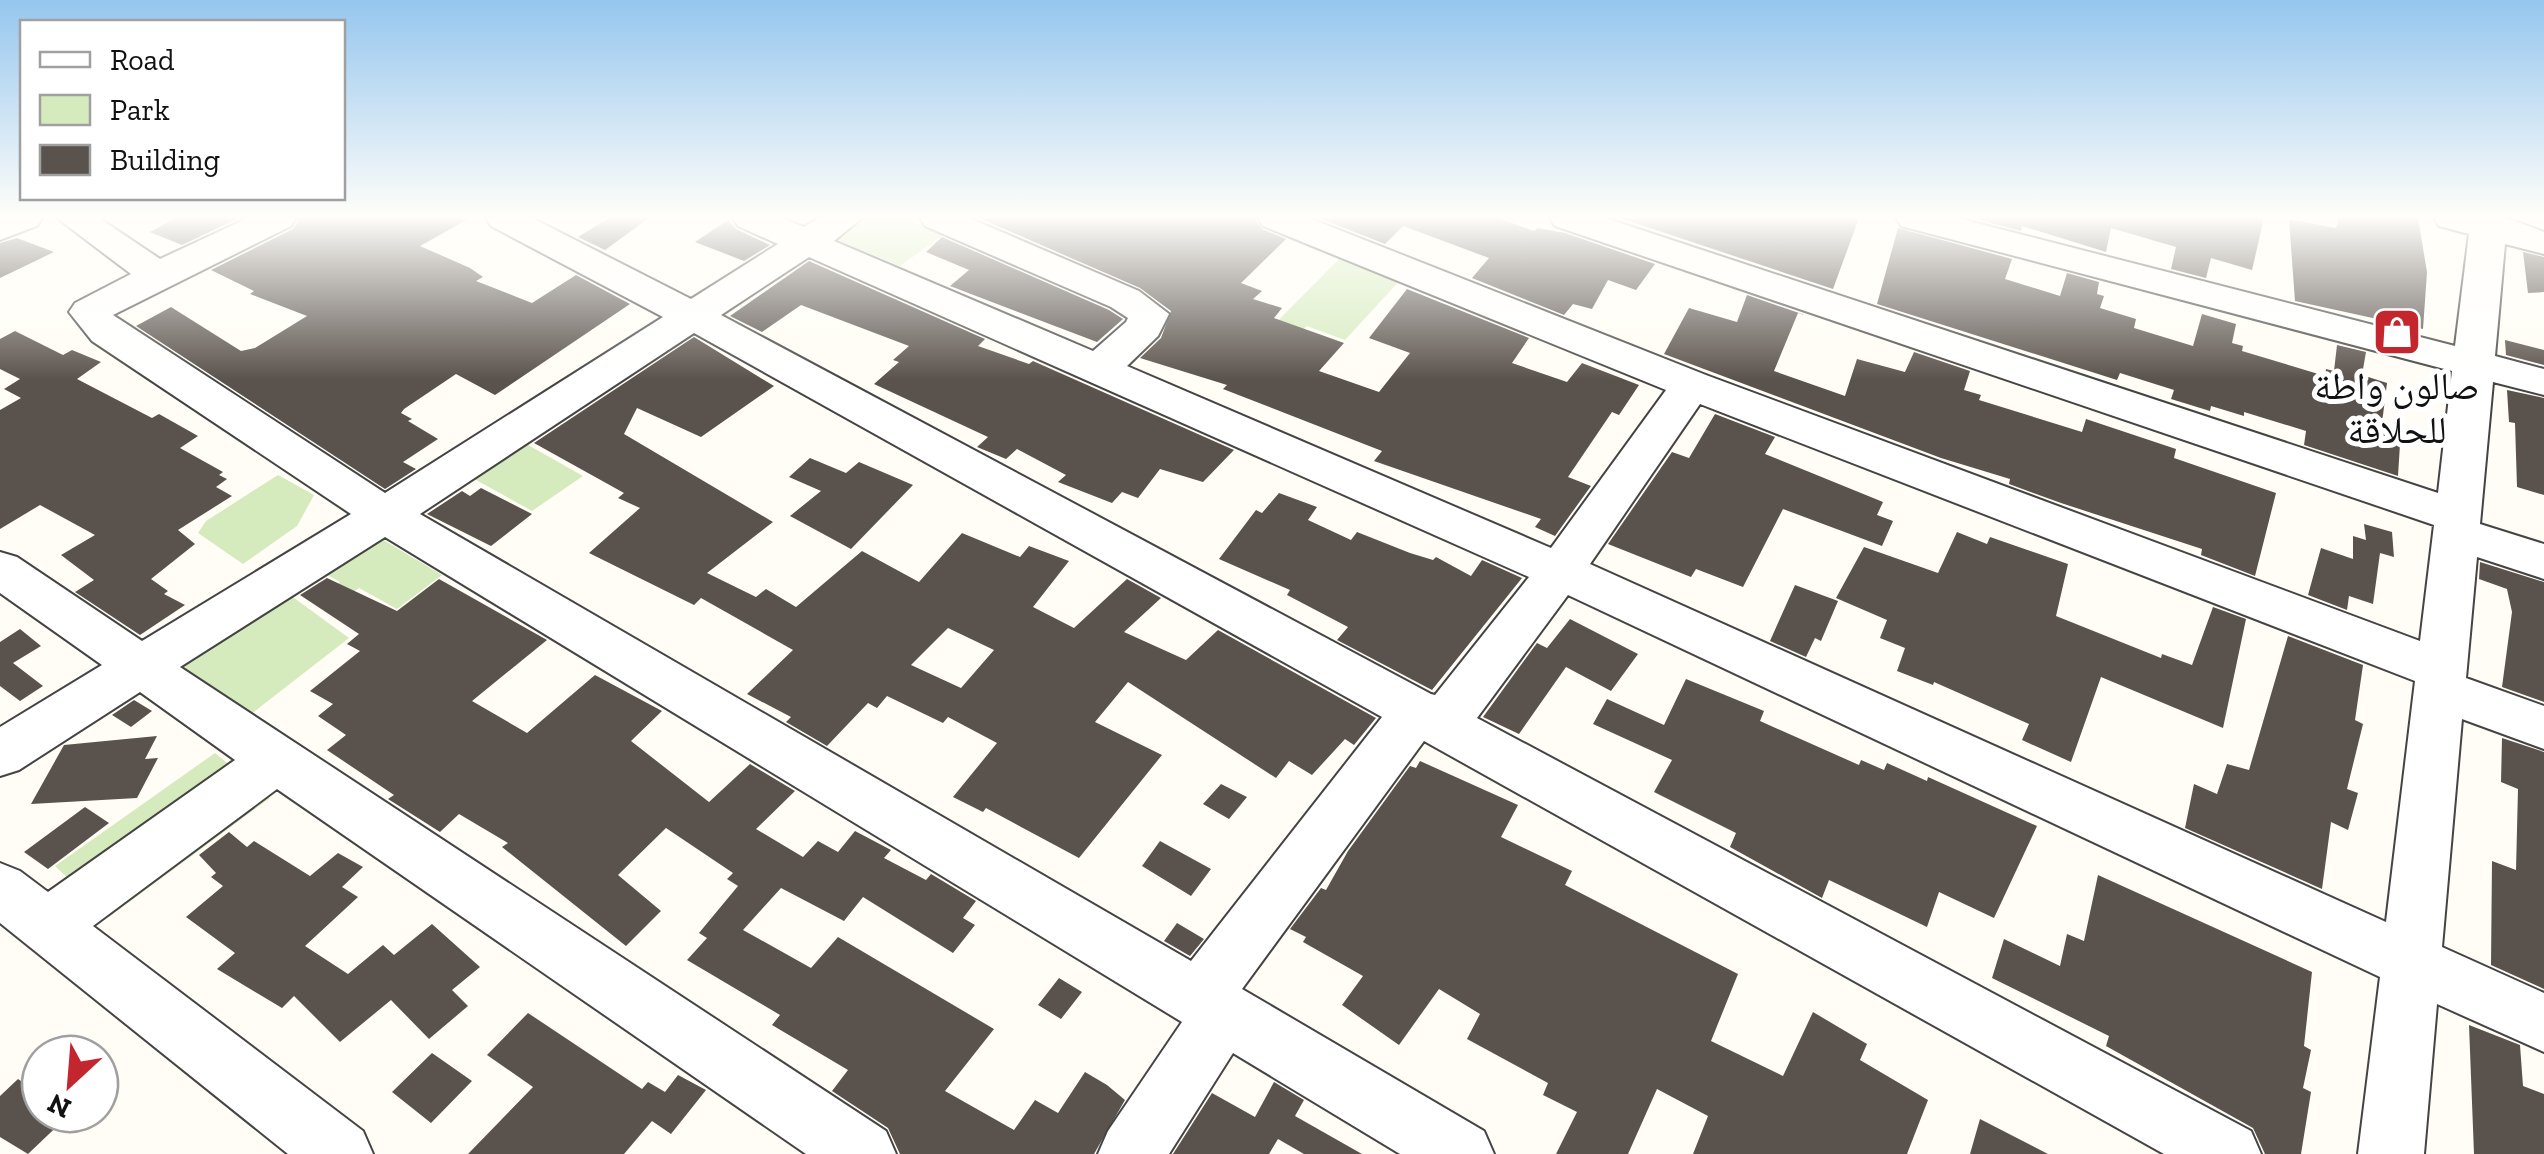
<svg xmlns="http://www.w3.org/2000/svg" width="2544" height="1154" font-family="'Zilla Slab','Noto Naskh Arabic',serif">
<rect width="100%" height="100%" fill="#fffdf5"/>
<path fill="#d5ebbd" d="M860,218H903L944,234L900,266L832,238Z
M1342,256L1402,278L1345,340L1307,326L1286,348H1251Z
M523,442L583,476L532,511L469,476Z
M278,475L314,495L297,526L243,564L198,533L206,521Z
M375,535L442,575L397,609L359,588L349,595L335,587L340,582L322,572Z
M290,595L349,638L246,718L176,669Z
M215,753L270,798L109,917L55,866Z"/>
<path fill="#5a524d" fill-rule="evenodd" d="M175,218H239L182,245L150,232Z
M300,218H470L420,246L470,268L483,277L476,281L532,303L576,275L630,304L495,395L456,374L404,409L401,413L412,419L408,421L438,439L403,462L416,469L385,489L136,326L171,307L241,351L255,348L307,316L250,294L254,291L211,270L293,229Z
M609,218H649L605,250L578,237Z
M979,218H1254L1262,229L1286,239L1241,283L1262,291L1253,299L1282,308L1274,318L1344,343L1319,371L1379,392L1410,353L1369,338L1407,289L1529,338L1512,363L1567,382L1582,363L1639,385L1619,415L1612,412L1568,477L1591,486L1555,536L1535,527L1541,519L1374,461L1382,451L1223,389L1227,385L1140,358L1161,338L1171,311L1140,288Z
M1319,218H1498L1534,231L1538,228L1565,233L1655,264L1636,290L1608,280L1592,309L1573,304L1564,315L1472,278L1489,258L1403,226L1385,244Z
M1620,218H1859L1833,289Z
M1972,218H2264L2252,270L2211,258L2206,278L2171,269L2176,247L2111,228L2106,252L2022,226L2021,231Z
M2339,218H2418L2427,272L2423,329L2295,301L2289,219L2336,228Z
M728,220L736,229L770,245L744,261L695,242Z
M1898,228L2012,259L2005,279L2060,296L2067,273L2099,282L2097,294L2104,296L2100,308L2136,319L2134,328L2193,346L2202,314L2236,324L2232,343L2243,346L2242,351L2325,376L2326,369L2334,371L2337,345L2366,352L2362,375L2387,383L2382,423L2401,428L2398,476L2304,445L2306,431L2244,412V416L2211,406L2210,411L2171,399L2174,390L2120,373L2117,380L1877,304Z
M942,237L1109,310L1123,319L1097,342L950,286L969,270L926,252Z
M17,238L54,252L0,278V243Z
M2523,252L2544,257V292L2528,293Z
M809,261L985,339L978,346L1029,364L1033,361L1234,450L1203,482L1160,469L1138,498L1122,492L1112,503L1058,482L1066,475L1017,449L1006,459L977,447L988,437L874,384L899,362L893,360L909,346L801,305L762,332L730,316Z
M1747,295L1805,315L1798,313L1774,371L1845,396L1857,359L1905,372L1914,352L1970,371L1964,390L1981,395L1979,400L2082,432L2086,419L2176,449L2174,458L2276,493L2255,576L2201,555L2202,549L2061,503L2009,484L2010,479L1941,458L1664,354L1689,308L1737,322Z
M15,331L63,355L72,350L101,362L77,379L152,418L159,414L198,436L180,448L223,472L219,475L227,479L216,487L232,496L178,530L195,544L151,579L168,591L164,594L185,605L140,635L75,592L94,580L61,555L95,535L40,505L0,529V410L21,398L4,389L20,379L0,369V339Z
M694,337L774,386L701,437L637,408L624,434L773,522L707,573L756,597L766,589L796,607L862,551L919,582L962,533L1020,557L1029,546L1069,561L1033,607L1074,628L1127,579L1161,598L1124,632L1186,660L1218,630L1376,718L1354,745L1345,739L1312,775L1289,761L1276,778L1128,682L1095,722L1162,755L1079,858L986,808L983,812L953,797L997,743L948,717L943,723L887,696L877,708L868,703L827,746L786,722L791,717L747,694L793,650L701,598L694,605L589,553L640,508L618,498L624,493L534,443ZM948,628L994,650L961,688L911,665Z
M2505,340L2544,350V365L2506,355Z
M2507,390L2544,398V495L2517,487L2515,423L2509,422Z
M1715,414L1775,437L1765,454L1883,502L1877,515L1893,521L1882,546L1783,509L1743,587L1696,569L1691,577L1608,544L1672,452L1689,458Z
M810,458L846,473L859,462L913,485L851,549L790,516L821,491L789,477Z
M481,488L532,514L491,546L427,514L462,491L470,496Z
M1279,493L1317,507L1308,520L1351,540L1357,532L1410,553L1433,560L1436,557L1471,576L1482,560L1522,578L1432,690L1337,640L1348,627L1287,595L1290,590L1219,559L1256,510L1262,513Z
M2364,524L2392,532L2394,557L2380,553L2373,604L2349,596L2347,610L2308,595L2321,548L2353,559V536L2366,540Z
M1957,532L1987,544L1990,537L2068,564L2056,616L2161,658L2162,654L2192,665L2213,607L2246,619L2223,728L2101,677L2071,762L2022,740L2029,724L1934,682L1933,685L1897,671L1905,648L1880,638L1887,620L1836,598L1864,547L1938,573Z
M2480,562L2544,582V702L2502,687L2512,612L2507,589L2479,579Z
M327,578L397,611L439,579L547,640L472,701L527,733L595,675L662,711L631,741L709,802L750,764L795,791L756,829L803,857L818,841L838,852L855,831L891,850L884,858L926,880L931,874L976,901L963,918L975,925L953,953L863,897L844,921L781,888L743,930L811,968L838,937L994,1029L945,1091L1014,1130L1035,1100L1058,1113L1085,1072L1107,1085L1125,1100L1094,1154H900L888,1128L832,1091L848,1070L772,1025L780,1015L687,960L707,938L699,933L738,886L727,879L733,873L666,828L618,875L661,911L626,946L502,847L508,843L459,814L440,832L388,799L394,795L327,750L346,735L318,716L333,704L310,691L360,651L347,644L359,634L300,595Z
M1795,585L1838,601L1821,641L1815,638L1806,657L1770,641Z
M1570,619L1638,654L1611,691L1566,667L1519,734L1483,717L1537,643L1547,648Z
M20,629L41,646L13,663L43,686L20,701L0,686V642Z
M2288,636L2363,665L2355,720L2363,724L2347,789L2358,793L2348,830L2331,822L2322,889L2185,828L2194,784L2217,794L2227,764L2249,770Z
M1686,679L1764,711L1760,721L1859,765L1861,760L1884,770L1887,763L1927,781L1928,777L2037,826L1994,918L1939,892L1927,927L1829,880L1822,898L1730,847L1736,833L1654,792L1672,760L1593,724L1607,699L1664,725Z
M134,700L152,711L131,727L112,715Z
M157,736L145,759L158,758L137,798L31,804L64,745Z
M2502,738L2544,752V989L2491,965L2492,861L2516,870L2518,789L2501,782Z
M1420,761L1518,805L1501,837L1572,871L1565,885L1738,974L1711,1041L1783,1076L1813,1012L1867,1044L1860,1060L1928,1100L1907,1154H1693L1708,1116L1657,1089L1628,1154H1556L1577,1112L1543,1095L1548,1083L1467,1039L1480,1014L1439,989L1399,1045L1342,1005L1363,976L1303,942L1306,937L1290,929L1321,888L1326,890L1348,851L1410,766L1416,768Z
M1221,784L1247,797L1229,819L1203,804Z
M85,807L109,823L48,869L24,852Z
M229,832L247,847L254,841L310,876L338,853L363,867L342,887L358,897L305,946L348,974L383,945L394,955L432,924L480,967L452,990L468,1006L429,1039L391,1000L340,1042L294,996L282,1008L217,969L235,953L186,917L223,886L211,877L216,873L199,855Z
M1160,841L1211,869L1191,896L1142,866Z
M2098,875L2312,972L2304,1046L2311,1050L2303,1088L2311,1092L2301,1154H2265L2253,1128L2106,1046L2109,1036L1992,978L2004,939L2060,966L2067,934L2084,941Z
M1177,923L1204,939L1190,956L1164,941Z
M1059,978L1082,992L1061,1019L1038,1005Z
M528,1013L642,1089L648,1082L665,1092L678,1075L706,1090L671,1134L652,1121L624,1154H468L533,1087L487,1055Z
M2469,1025L2520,1045L2523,1086L2544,1094V1154H2474Z
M432,1053L472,1081L431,1123L392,1092Z
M18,1079L40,1094V1114H70L28,1154L0,1137V1096Z
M1274,1082L1304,1100L1295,1116L1362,1154H1304L1278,1139L1269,1154H1173L1212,1093L1255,1117Z
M1980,1119L2048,1154H1970Z"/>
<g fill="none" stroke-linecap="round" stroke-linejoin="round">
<g stroke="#444" stroke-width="4">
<path id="minor" d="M0,218H42L37,226L0,240Z
M57,218H99L160,259L248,218H296L291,226L113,315L385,493L663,317L491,226L486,218H532L691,299L778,244L738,226L733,218H782L804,227L819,218H862L834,241L1093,351L1126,322L1128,318L1111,307L925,226L920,218H969L1139,291L1169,314L1158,336L1127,366L1551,548L1666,390L1263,226L1258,218H1309L1706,375L2420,641L2434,525L1555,226L1550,218H1605L2438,493L2452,371L1901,226L1896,218H1957L2455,346L2469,234L2439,226L2434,218H2507L2544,232V254L2505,244L2495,356L2544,369V395L2493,382L2480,524L2544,544V579L2477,557L2466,678L2544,706V749L2462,719L2442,947L2544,993V1052L2437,1004L2424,1154H2358L2380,977L1568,595L1477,718L2251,1131L2261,1154H2164L1424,741L1242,989L1484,1131L1494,1154H1400L1233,1053L1169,1154H1098L1108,1131L1182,1022L385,537L180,667L886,1131L896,1154H806L277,789L93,926L363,1131L373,1154H288L0,923V863L20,871L48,892L235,760L140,692L19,770L0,776V727L102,665L0,593V552L17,557L142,641L351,514L92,341L69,312L75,303L131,274ZM809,257L1529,577L1435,695L1431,694L721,315ZM694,333L1382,717L1191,961L420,514ZM1700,404L2415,681L2386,922L1590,564Z"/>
</g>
<use href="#minor" fill="#fff" fill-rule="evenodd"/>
</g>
<linearGradient id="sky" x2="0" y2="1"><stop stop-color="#95c6ee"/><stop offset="0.57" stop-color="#fffefa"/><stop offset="1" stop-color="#fffefa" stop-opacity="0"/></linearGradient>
<rect width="2544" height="380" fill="url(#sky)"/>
<defs>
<g id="shop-square" transform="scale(2.5)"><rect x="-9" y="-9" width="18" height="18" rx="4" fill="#c4262e" stroke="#fff"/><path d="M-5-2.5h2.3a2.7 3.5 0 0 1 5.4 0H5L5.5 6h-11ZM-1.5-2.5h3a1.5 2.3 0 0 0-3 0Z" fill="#fff"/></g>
</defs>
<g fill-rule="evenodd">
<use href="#shop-square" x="2397" y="332"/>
</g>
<g text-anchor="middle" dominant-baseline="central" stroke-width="10" stroke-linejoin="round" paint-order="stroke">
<g font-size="38" fill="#111" stroke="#fff">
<text x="2397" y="386">صالون واطة<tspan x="2397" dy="44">للحلاقة</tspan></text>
</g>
</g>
<rect x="20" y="20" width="325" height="180" fill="#ffffff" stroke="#a0a0a0" stroke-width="2.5"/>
<rect x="40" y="52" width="50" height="15" fill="#ffffff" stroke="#a0a0a0" stroke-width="2.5"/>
<text x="110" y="70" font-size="30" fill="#111111">Road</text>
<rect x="40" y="95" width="50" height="30" fill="#d5ebbd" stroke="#a0a0a0" stroke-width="2.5"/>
<text x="110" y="120" font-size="30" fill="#111111">Park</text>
<rect x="40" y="145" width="50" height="30" fill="#5a524d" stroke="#a0a0a0" stroke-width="2.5"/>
<text x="110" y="170" font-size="30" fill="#111111">Building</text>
<g transform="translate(70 1084) rotate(206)"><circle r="48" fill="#ffffff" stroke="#a0a0a0" stroke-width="2.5"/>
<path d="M0-8L18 38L0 25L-18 38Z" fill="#c4262e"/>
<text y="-15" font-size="28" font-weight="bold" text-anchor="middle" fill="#111111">N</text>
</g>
</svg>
